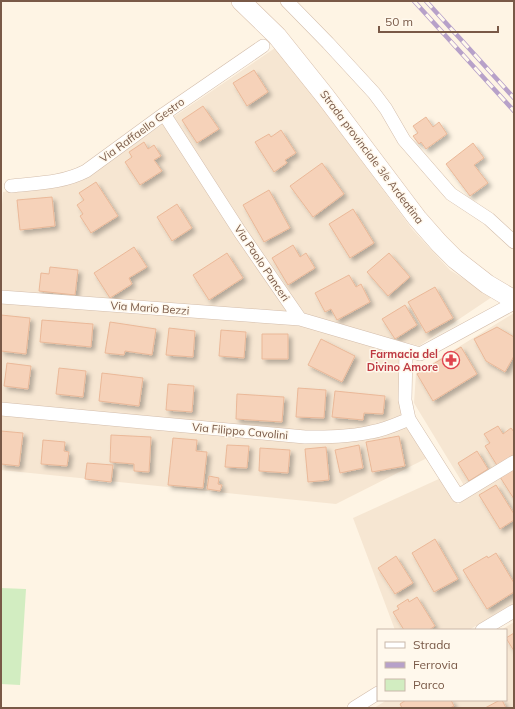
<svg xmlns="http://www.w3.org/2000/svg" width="515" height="709" font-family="Mulish,sans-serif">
<defs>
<filter id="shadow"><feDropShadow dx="3.5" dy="3.5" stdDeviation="2" flood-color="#0004"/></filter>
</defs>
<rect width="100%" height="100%" fill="#fef4e4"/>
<path fill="#f6e6d2" d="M275,48L292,67L412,229L450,270L492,297L419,346L401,341L400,410L429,457L336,504L1,470V217L3,192L85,177Z
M514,313V457L465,487L414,403L416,373Z
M514,468V603L469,630H395L353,518L441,478L458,504Z
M514,622V708H374L387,700H506V630H501Z"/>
<path fill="#d2edc1" d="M1,588L26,589L20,685L1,684Z"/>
<path fill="#f6d2b9" stroke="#eab898" filter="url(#shadow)" d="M254,70L268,92L247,106L233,83Z
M203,106L219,129L197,143L182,120Z
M426,117L433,127L439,122L447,134L426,149L421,142L419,144L413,136L418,133L413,126Z
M281,130L296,153L285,160L287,163L274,172L255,142L269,134L271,137Z
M144,142L148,149L154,145L161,156L154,160L162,171L140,185L125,162L132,157L129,152Z
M473,143L484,158L474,165L488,183L470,196L446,164Z
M322,163L344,194L313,217L290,186Z
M96,182L118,216L91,233L80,216L83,214L77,205L84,200L79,193Z
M269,190L290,228L264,242L243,205Z
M52,197L55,226L20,230L17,200Z
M177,204L192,228L172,241L157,217Z
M353,209L374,243L350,258L329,224Z
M293,245L300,257L306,253L315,268L288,285L272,258Z
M134,247L147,267L129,278L132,284L110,298L94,273Z
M227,253L243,278L209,300L193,275Z
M389,253L410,277L388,296L367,272Z
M50,267L78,270L75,295L39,291L41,273L49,274Z
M349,275L356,287L361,284L370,302L337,320L331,309L325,312L315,293Z
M435,287L453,318L426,333L408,302Z
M405,305L417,325L395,339L382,319Z
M1,315L30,318L26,354L1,351Z
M42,320L93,324L91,347L40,342Z
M110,322L156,329L152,355L125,351L124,355L105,353Z
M497,327L514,337V356L505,372L486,361L474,339Z
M169,328L195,331L193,357L166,355Z
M221,330L246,332L244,358L219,356Z
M262,334H288V359H262Z
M321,339L355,356L342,382L308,365Z
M461,347L477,374L433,401L417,374Z
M7,363L31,366L28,389L4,386Z
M59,368L86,371L83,397L56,394Z
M102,373L143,378L139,406L99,401Z
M168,384L194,386L192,412L166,410Z
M298,388L326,390L324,418L296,417Z
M335,391L385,396L383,414L364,413L363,420L332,417Z
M237,394L284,397L282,422L236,419Z
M498,426L503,434L511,428L514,432V457L498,467L485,446L490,443L484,434Z
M1,431L23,433L19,466L1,464Z
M111,435L151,437L149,472L134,471V464L110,462Z
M399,436L405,466L372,472L366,442Z
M173,438L197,440L196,451L207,452L203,488L168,485Z
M43,440L65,442L64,451L69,452L67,466L41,464Z
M227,445L249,446L247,468L225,467Z
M359,445L363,468L340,473L335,450Z
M326,447L329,480L308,482L305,449Z
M260,448L290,450L288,473L259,471Z
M477,451L488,469L469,481L458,463Z
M87,463L113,465L111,482L85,479Z
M514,469V499L500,477Z
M209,476L219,478L218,484L222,485L220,491L207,489Z
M496,485L514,514V520L500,529L479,495Z
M435,539L458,579L434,592L412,553Z
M496,553L514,583V592L487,609L463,570L487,556L488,558Z
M396,556L413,583L395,594L378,568Z
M417,597L435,626L429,630H404L393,612L399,609L397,606L408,599L409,602Z
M514,633V651L506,638Z
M406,700H451L454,706L450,708H402L400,704Z
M500,700H502L506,708H485Z"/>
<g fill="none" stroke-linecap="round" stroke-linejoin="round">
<g stroke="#d3bdab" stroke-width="14">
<path id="street" d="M287,1L328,43L374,93L386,109L404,140L451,194L489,219L514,242
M164,114L240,232L300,319L420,354L514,303
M11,186C37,183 63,183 86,171L164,114L263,46
M1,297L300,319
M1,409L305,437C327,437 349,437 371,432C384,430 397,424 409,419L405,400L406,351
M409,419L458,496L514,462
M482,630L514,611
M354,708L378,693"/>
</g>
<g stroke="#d6bda9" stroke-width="20">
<path id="secondary" d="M241,1L277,36L325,96L417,218L439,243L455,259L487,284L514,300"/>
</g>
<use href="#street" stroke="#fff" stroke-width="13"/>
<use href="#secondary" stroke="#fff" stroke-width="19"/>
<g stroke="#b7a1c9" stroke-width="4.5">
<path id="rail" d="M414,1L514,111
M426,1L514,98"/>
</g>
<use href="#rail" stroke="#fff8ec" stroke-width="3" stroke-dasharray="9" stroke-linecap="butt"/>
</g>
<defs>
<g id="pharmacy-ring" transform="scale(0.9)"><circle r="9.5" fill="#fff8ec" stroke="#e0444e" stroke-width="1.5"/><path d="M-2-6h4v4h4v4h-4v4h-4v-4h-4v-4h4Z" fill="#e0444e"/></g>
</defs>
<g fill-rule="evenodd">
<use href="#pharmacy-ring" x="451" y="360"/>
</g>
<g text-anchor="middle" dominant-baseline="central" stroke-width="3" stroke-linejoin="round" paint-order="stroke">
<g font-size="11" fill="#795947" stroke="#fff8ec">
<text transform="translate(142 130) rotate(-36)">Via Raffaello Gestro</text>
<text transform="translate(372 157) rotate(53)">Strada provinciale 3/e Ardeatina</text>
<text transform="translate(262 263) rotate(56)">Via Paolo Panceri</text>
<text transform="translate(150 308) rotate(4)">Via Mario Bezzi</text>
<text transform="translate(240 431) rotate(5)">Via Filippo Cavolini</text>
</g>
<g font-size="11" font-weight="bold" fill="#be3a42" stroke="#fff8ec" text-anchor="end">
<text x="438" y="354">Farmacia del<tspan x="438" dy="13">Divino Amore</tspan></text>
</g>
</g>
<rect width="515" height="709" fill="none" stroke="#795947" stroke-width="4"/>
<rect x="377" y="629" width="130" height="72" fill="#fff8ec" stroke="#c9b8aa"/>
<rect x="385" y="642" width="20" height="6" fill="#ffffff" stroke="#c9b8aa"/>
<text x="413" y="649" font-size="12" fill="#795947">Strada</text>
<rect x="385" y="662" width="20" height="6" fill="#b7a1c9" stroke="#c9b8aa"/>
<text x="413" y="669" font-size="12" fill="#795947">Ferrovia</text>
<rect x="385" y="679" width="20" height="12" fill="#d2edc1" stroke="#c9b8aa"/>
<text x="413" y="689" font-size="12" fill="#795947">Parco</text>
<path d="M379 26v6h119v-6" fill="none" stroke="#795947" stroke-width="2"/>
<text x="385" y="26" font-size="12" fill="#795947" stroke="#fff8ec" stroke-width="3" paint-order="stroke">50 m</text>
</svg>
